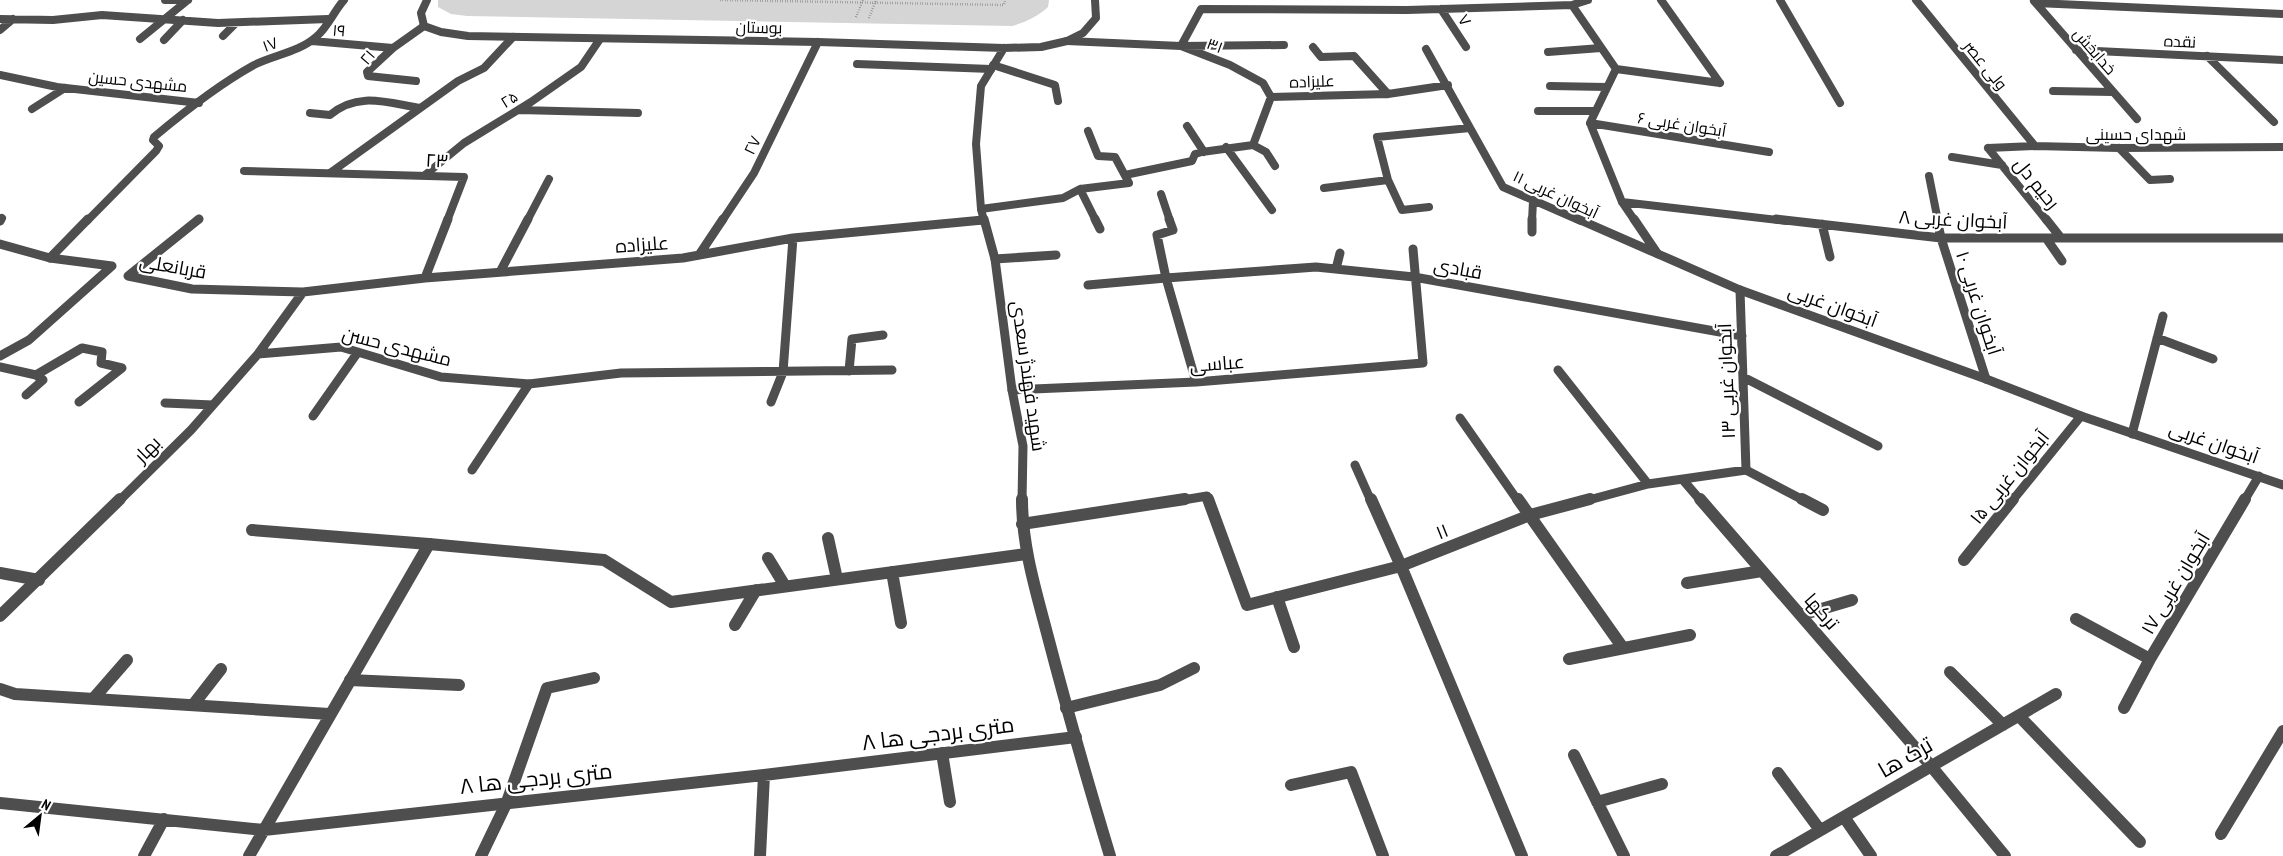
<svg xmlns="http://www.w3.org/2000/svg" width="2283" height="856" font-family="'PT Sans Narrow',Cairo,sans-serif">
<rect width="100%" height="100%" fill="#fff"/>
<path fill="#d5d5d5" d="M438,0H1049L1048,7C1037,17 1026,22 1012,26L467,16L451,14L438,7Z"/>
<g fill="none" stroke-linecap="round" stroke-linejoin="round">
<path stroke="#707070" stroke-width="2.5" stroke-dasharray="0.5 2" stroke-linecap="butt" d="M720,0L1004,5L1005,0
M856,17L863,0
M869,18L876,0"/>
<path stroke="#4e4e4e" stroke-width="8" d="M857,64L991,69
M0,221L2,218"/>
<path stroke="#4e4e4e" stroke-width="9" d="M0,221L1,219
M0,244L50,258
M1088,285L1166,278
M472,470L529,384
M1746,470L1805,501"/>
<path stroke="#4e4e4e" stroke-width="12" d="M1802,499L1823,510
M252,530L429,544
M0,573L39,580
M350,680L459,685
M481,856L507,802L547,688L594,678"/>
<path stroke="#4e4e4e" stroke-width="8" d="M165,0H188
M1588,0L1572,5L1616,69L1590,123L1622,202L1635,221
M1661,0L1720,83
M1780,0L1840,103
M1916,0L2035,146
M2034,1L2137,119
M2036,3L2283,14
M1441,9L1466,47
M0,19L53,20L102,15L218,23L328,19
M0,30L13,19
M223,36L236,23
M140,39L188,0
M164,40L183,20
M312,41L393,48
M1067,41L1181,46L1284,45
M1313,47L1321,57L1354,56L1388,94
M1426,49L1503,187L1581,221
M2076,50L2283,60
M1548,52L1601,48
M2207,56L2274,122
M993,65L1055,85L1058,101
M1616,69L1720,83
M0,75L57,87L199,103
M416,81L368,76L367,72L393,48L424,26
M1550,86L1607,87
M2053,91L2113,92
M1271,97L1263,83L1230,65L1181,46L1201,9L1407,10L1572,5
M1271,97L1388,94L1448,85
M32,109L65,88
M519,110L638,113
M1538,111H1595
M310,113L330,115C358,91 388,103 420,108
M1590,123L1769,152
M1187,126L1204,152
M1253,145L1266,152L1275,166
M1226,147L1272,210
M1988,148L2035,146L2119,148L2283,147
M1988,148L2047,221
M2119,148L2150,180L2170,179
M1952,157L2002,165
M244,171L464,177L447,221
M330,173L458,81L484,68L513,37
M425,175L464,143L531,102L581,67L600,39
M1125,175L1192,161L1195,154L1202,152L1253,145L1271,97
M1929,176L1938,221
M1324,188L1388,180
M1080,189L1096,221
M1161,194L1170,221
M1622,202L1787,221
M1429,207L1402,210L1388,180L1377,137L1470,128
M981,209L1063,198L1080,189L1129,183L1115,157L1098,156L1088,131
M87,221L156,151L159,146L153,140L154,137C185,111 218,85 254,65C274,55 299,52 316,37C328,27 334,11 344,0
M197,221L199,219
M527,221L549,179
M722,221L754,173L818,42
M976,221L983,220
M1532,221L1533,201"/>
<path stroke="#4e4e4e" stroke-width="9" d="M199,219L128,276L192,289L303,292L425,278L683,258L793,238L983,220
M1095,219L1100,229
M1169,219L1173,230L1157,235L1166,278L1196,382
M1578,219L1658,254
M1634,219L1657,253
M1776,219L1941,238H2283
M1937,219L1941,238L1986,379
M2046,219L2061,238
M1822,224L1830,257
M1532,232V219
M2046,238L2062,261
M699,255L723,219
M50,258L88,219
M50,258L112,266
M995,259L1056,255
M1336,269L1340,253
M500,272L528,219
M425,278L448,219
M1166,278L1316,267L1414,277L1742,336
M2157,338L2213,359
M258,354L341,347L441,377L529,384L621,373L892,370
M0,356L29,340L112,266
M0,367L36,375L82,348L102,352L101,363L122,368
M1558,370L1648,484
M849,371L852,339L883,335
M1743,377L1878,446
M1012,390L1196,382L1423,363L1413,249
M26,395L43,380L36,375
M79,402L122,368
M771,402L783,372L793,238
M165,403L213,405
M313,416L358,352
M1460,418L1518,501
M2132,434L2163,316
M1355,465L1371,501
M1683,480L1701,501
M119,501L191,430L258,354L303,292
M1177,501L1207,496L1209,501
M1585,501L1648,484L1746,470L1740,290
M2012,501L2081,416
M2244,501L2259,476"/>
<path stroke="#4e4e4e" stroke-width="12" d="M1208,499L1247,605L1401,566L1530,515L1590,499
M1371,499L1401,566L1522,856
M1518,499L1623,648
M1700,499L1931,766L2005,856
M1022,524L1185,499
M828,538L837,579
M768,558L785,586
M1964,560L2013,499
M892,572L901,623
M1687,583L1762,571
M1277,597L1294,647
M1801,615L1852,600
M0,616L120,499
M2076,619L2150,659
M735,625L756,590
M1569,659L1690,635
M1950,672L2003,725
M0,689L15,694L329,714
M93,699L127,660
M193,705L221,669
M1066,708L1160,685L1194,668
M2124,708L2150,659L2245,499
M2019,716L2140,842
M942,753L950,802
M1574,755L1624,856
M1778,773L1820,830
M1291,785L1351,772L1383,856
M1597,802L1662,784
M0,803L264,830L764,775L1076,737
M1844,817L1871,856
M2221,834L2283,731
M144,856L164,819
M249,856L429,544L604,560L671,602L1026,554
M760,856L764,775
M1776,856L2056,694"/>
<path stroke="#4e4e4e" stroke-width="8" d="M427,0L421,13L424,26L441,32L468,36L818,42L1004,48L1041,47L1067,41L1083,33L1096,18L1095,0
M984,221L981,209L976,144L981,86L1004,48"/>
<path stroke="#4e4e4e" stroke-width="9" d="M984,219L995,259L1012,390L1023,446L1022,501
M1658,254L1740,290L1986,379L2081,416L2283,485"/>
<path stroke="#4e4e4e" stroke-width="12" d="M1022,499C1022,547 1036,591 1048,637C1067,710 1088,783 1110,856"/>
</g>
<g text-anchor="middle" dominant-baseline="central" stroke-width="4.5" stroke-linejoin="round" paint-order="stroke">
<g font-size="16" fill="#000" stroke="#fff">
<text transform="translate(1465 20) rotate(57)">۷</text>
<text transform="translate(759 27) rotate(1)">بوستان</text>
<text transform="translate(339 30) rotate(5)">۱۹</text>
<text transform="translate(2180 41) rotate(3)">نقده</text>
<text transform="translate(270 44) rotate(-20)">۱۷</text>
<text transform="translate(1215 45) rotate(20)">۳۱</text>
<text transform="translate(2095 51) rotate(49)">خدابخش</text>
<text transform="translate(367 57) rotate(-49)">۲۱</text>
<text transform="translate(1986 65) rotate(51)">ولی عصر</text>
<text transform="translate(138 81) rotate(6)">مشهدی حسین</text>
<text transform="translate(1312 81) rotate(-2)">علیزاده</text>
<text transform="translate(509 99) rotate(-32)">۲۵</text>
<text transform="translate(1682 124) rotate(9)">آبخوان غربی ۶</text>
<text x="2136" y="134">شهدای حسینی</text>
<text transform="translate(752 145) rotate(-64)">۲۷</text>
<text transform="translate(1556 194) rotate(25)">آبخوان غربی ۱۱</text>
</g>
<g font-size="19" fill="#000" stroke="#fff">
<text transform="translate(437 160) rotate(3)">۲۳</text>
<text transform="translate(2037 183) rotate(51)">رحیم دل</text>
<text transform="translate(1953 219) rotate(3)">آبخوان غربی ۸</text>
<text transform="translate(642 244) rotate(-4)">علیزاده</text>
<text transform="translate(173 266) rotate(10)">قربانعلی</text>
<text transform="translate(1458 268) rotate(10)">قبادی</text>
<text transform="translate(1979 303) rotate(72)">آبخوان غربی ۱۰</text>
<text transform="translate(1833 305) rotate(20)">آبخوان غربی</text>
<text transform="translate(397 346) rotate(14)">مشهدی حسن</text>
<text transform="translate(1217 363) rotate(-4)">عباسی</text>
<text transform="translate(1029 376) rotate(82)">شهید فهندژ سعدی</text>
<text transform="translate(1726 381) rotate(-92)">آبخوان غربی ۱۳</text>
<text transform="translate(2214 442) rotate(19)">آبخوان غربی</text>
<text transform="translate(147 449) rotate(-45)">بهار</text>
<text transform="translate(2009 477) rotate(-51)">آبخوان غربی ۱۵</text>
<text transform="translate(1442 531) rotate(-22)">۱۱</text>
<text transform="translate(2175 583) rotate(-59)">آبخوان غربی ۱۷</text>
<text transform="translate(1822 611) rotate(49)">ترکها</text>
</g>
<g font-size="22" fill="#000" stroke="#fff">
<text transform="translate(938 733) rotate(-7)">۸ متری بردجی ها</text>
<text transform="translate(1905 757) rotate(-30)">ترک ها</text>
<text transform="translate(536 778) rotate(-6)">۸ متری بردجی ها</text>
</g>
</g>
<g transform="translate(40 816) rotate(29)" stroke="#ffffff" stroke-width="4" paint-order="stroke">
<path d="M0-4L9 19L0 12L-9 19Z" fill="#000000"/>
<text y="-8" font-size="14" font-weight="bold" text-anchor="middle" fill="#000000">N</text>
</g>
</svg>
